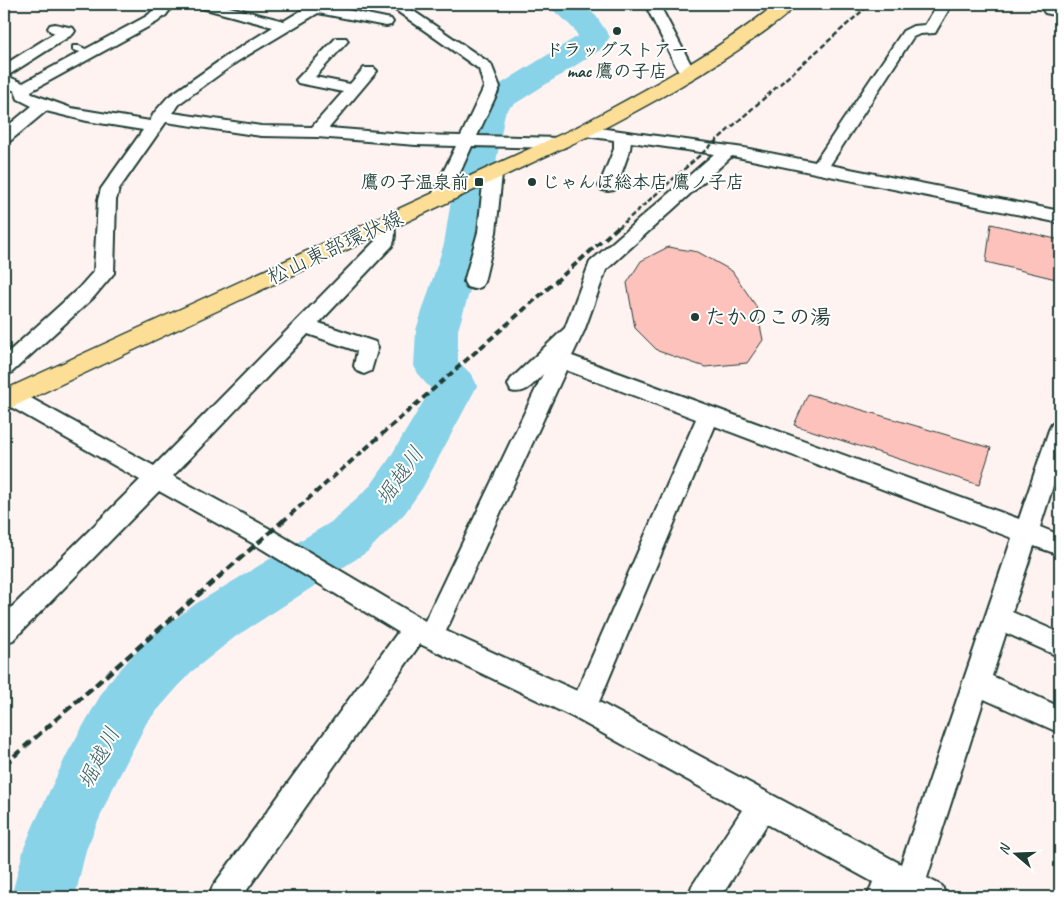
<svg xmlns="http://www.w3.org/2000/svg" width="1064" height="901" font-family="Caveat,'Klee One',sans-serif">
<rect width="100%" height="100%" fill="#fff3f2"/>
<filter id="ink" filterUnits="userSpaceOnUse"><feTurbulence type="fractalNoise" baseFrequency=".02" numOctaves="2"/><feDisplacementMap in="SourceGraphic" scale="10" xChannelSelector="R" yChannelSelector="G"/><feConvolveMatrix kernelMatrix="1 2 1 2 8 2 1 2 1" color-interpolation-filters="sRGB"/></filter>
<g filter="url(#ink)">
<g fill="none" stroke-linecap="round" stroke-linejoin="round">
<path fill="#89d3e9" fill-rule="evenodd" d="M548,4H582L596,16L610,37L600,50L510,107L505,113L488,206L484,244L458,330V361L471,374L477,386L423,487L405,513L367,552L235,637L190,673L147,722L109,796L86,850L75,897H11L24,848L33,826L67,754L107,684L150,637L197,603L331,522L371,485L389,459L431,389L420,377L414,366L416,330L444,244L450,206L471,112L486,93L578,36C571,22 556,16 548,4Z"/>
</g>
<path fill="#fec2bc" stroke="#1f3d34" d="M991,224L1060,240V280L986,262Z
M668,247L698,252L732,271L756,306L763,340L747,363L705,367L658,351L635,328L627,283L641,261Z
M808,394L991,448L979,485L794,425Z"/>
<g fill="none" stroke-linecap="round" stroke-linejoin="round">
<g stroke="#1f3d34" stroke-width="4">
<path id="lane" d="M73,46H79L92,52L88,54L73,50Z"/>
</g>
<g stroke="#1f3d34" stroke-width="4">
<path id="street" d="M160,4H174L166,15L157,22L31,91L32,94L71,108L150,121L154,113L168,97L228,55L273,27L198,7L196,4H218L284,21L312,4H329L328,6L386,18L391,19L393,22L391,25L386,26L318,13L238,61L180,103L173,113L261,126L312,127L343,92L298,83L296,80L336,38H346L348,41L315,77L350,84L364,68H374L377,71L329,128L416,135L461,136L484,87L479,69L387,4H403L491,64L500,87L477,136L559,138L565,139L567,143L565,147L559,148L472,146L449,197L446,201L440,203L434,201L431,197L456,146L416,145L317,137L261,136L166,122L119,189L116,200L114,273L93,298L11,373L4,376V356L79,288L94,271L98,200L101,189L143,130L87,121L46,111L10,141L4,142V129L32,106L18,99L15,91L4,86V65L55,33L50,31L48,28L50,25L55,24L73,28L75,31L73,34L7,76L23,83L147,16Z
M645,4H659L696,74L694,77H682L680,74Z
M938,4H952L935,33L920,34L913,37L830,165L1060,211V223L732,156L606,270L584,331L572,356L1019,519L1049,430L1052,424L1060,422V464L1040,527L1060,535V555L1034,546L1012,612L1060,633V657L1006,633L992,676L1060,707V733L984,699L927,878L942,886L946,897H867L873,882L767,824L721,897H688L692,886L742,810L573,717L420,644L242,897H209L213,886L398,632L254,544L159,491L13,640L4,644V615L140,480L4,403V391L10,389L18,391L154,466L376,240V224L379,220L385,218L391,220C396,227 396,239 392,246L319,323L375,342L378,347L371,371L364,374L357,371L354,366L357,351L308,334L173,476L272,530L425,621L543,374C533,384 526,395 511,391L508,385L511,379L565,328L590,262L714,154L631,142L630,149L617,186L614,190L608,191L602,190L599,186L614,149V140L578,135L576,131L578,127L584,126L744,148L815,162L903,31L913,26L925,25ZM566,370L696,419L577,691L446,631ZM715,426L1012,538L901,864L599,702Z
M1050,6L1060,8V16L1045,13L1043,10L1045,7Z
M493,169L499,170L502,174L496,232L484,282L481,287L474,289L467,287L464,282L478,232L484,174L487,170Z"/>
</g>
<g stroke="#1f3d34" stroke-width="3">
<path id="primary" d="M776,4H796C787,17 770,27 758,36C706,74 648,105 591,135L4,411V390L577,127C646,90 715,53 776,4Z"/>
</g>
<use href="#lane" fill="#fff" fill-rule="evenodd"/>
<use href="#street" fill="#fff" fill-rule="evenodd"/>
<use href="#primary" fill="#fcde96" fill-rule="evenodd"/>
<path stroke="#1f3d34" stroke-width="2.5" stroke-dasharray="5.5 2.5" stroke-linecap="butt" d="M618,228L870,4"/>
<path stroke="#1f3d34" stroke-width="4" stroke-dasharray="7 4" stroke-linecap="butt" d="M282,522L619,226"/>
<path stroke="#1f3d34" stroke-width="4.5" stroke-dasharray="9 4.5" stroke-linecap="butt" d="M4,765L284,520"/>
</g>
</g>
<g fill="#1f3d34" stroke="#fff" stroke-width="2">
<circle cx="617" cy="31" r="5"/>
<rect x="474" y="177" width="10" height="10" rx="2.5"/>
<circle cx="532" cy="182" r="5"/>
<circle cx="695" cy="317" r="5"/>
</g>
<g text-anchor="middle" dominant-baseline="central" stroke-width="4" stroke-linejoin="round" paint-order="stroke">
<g font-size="18" font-weight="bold" fill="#1f3d34" stroke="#fff">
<text x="617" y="50">ドラッグストアー<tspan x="617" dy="21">mac 鷹の子店</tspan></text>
<text x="469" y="182" text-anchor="end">鷹の子温泉前</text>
<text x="542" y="182" text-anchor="start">じゃんぼ総本店 鷹ノ子店</text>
</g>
<g font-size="21" fill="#1f3d34" stroke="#fff">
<text transform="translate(335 247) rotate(-25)">松山東部環状線</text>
</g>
<g font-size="21" font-weight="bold" fill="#1f3d34" stroke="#fff" text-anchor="start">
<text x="705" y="317">たかのこの湯</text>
</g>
<g font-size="22" font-style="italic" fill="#3a6261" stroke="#fff">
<text transform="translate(400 476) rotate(-55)">堀越川</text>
<text transform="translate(99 758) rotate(-63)">堀越川</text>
</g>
</g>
<rect width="1064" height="901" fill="none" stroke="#fff" stroke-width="20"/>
<rect x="10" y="10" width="1044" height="881" fill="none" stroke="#1f3d34" stroke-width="2" filter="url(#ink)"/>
<g transform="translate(1016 854) rotate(289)" stroke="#ffffff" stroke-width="4" paint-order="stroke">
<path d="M0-4L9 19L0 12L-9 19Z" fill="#1f3d34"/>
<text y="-8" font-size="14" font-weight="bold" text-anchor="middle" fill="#1f3d34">N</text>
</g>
</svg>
